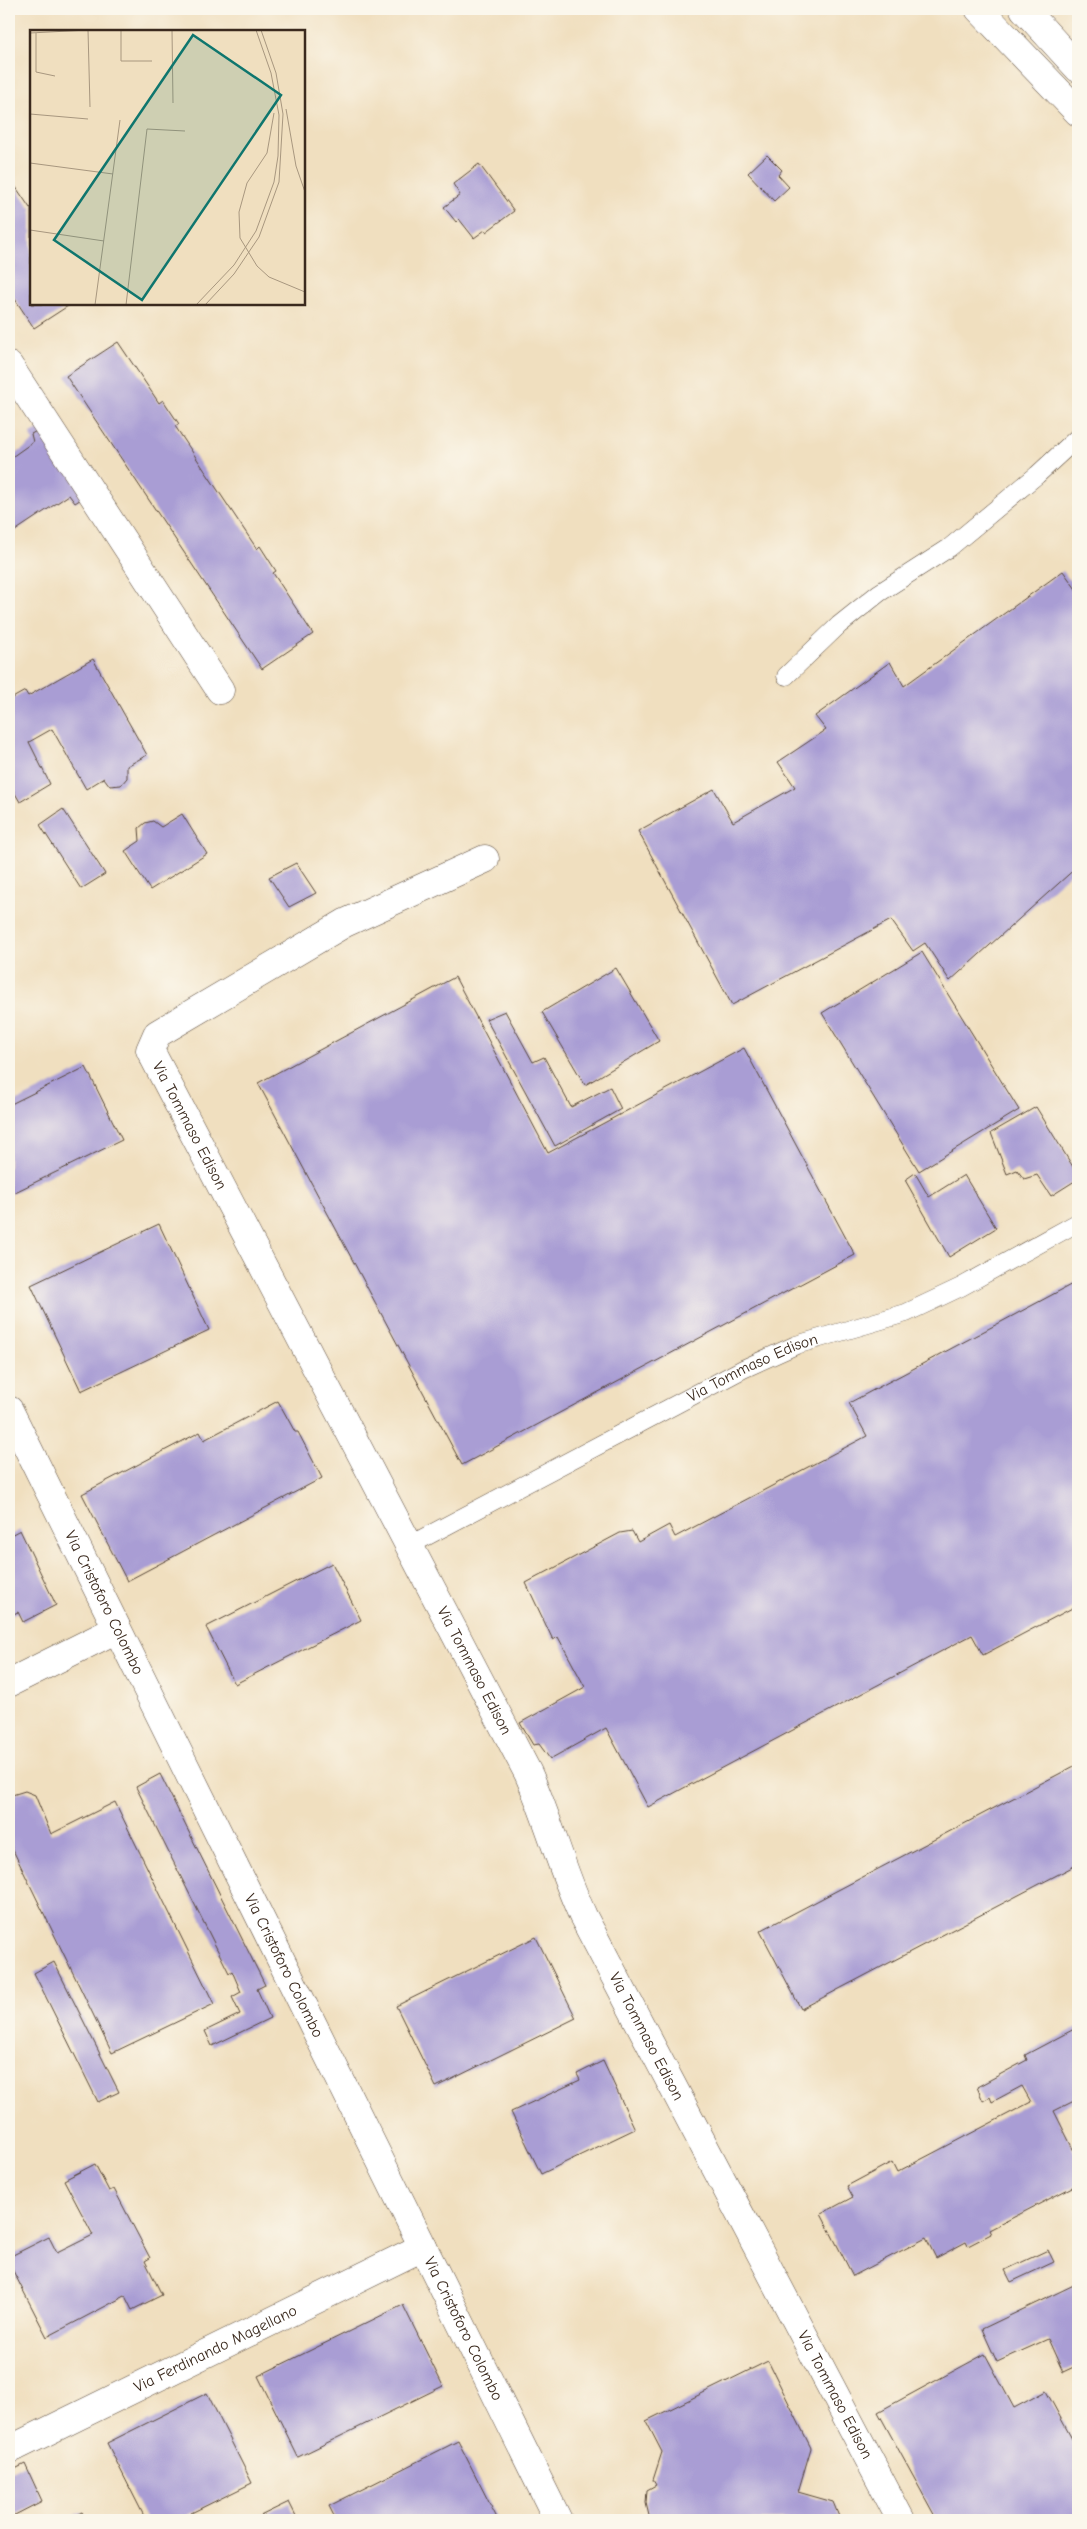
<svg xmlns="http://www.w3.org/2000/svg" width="1087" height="2529" font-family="'Comic Neue',sans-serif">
<rect width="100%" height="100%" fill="#fbf7ec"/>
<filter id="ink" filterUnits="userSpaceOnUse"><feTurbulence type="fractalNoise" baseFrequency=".02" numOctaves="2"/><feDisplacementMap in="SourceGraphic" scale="10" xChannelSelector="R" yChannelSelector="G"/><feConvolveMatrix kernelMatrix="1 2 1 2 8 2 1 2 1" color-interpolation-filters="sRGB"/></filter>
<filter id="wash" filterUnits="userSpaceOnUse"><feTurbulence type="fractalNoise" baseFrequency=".0096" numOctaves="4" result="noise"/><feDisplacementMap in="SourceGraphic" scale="20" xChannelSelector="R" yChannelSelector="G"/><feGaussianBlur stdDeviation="1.12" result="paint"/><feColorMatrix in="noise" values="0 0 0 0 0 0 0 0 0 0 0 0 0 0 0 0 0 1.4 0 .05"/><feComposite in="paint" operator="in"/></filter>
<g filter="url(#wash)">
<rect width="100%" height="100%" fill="#f0dfbf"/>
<g id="blocks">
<path fill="#a99dd4" d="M767,155L782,170L778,175L789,187L774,201L748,173Z
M479,164L514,211L486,232L485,230L474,238L459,219L456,222L444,207L460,195L453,184Z
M9,177L30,208L31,207V304H71L34,328L9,290Z
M118,342L159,403L163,400L179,424L175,426L257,549L260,546L276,571L273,573L313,634L262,669L66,376Z
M44,427L89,494L75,503L69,495L9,535V459L33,442L31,434Z
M1063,571L1078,592V866L950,981L925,943L913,951L891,920L732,1005L638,831L714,789L733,822L795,787L778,762L826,730L815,716L890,662L904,686Z
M93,659L147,755L127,766V778L121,785L110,786L104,778L86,789L52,729L29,742L50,784L20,802L9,783V700L25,691L28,696Z
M63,809L105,874L81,889L40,825Z
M182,814L207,854L150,890L125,851L140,841L139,828L145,823L153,821L161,827Z
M296,863L316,893L289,907L269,877Z
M922,952L1019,1110L919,1171L822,1013Z
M616,968L659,1041L585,1085L542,1012Z
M455,977L548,1153L744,1048L855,1255L462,1465L258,1083Z
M505,1011L533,1062L544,1057L571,1107L610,1087L621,1109L555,1146L486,1019Z
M86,1067L122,1140L9,1195V1105Z
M1036,1107L1078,1175V1179L1051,1196L1037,1175L1024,1179L1017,1170L1007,1174L991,1133Z
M915,1173L929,1197L964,1175L996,1228L949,1257L905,1180Z
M159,1224L209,1330L81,1391L31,1285Z
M1078,1281V1605L983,1655L972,1635L648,1807L606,1728L550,1759L539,1744L533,1745L520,1723L585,1687L558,1637L553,1640L526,1583L620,1533L632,1531L638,1542L669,1525L675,1537L867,1436L849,1403Z
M278,1401L295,1432H298L322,1478L127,1581L82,1494L200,1432L204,1440Z
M20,1530L56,1605L23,1622L18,1612L9,1616V1536Z
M332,1563L361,1620L235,1684L206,1627Z
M1078,1764V1864L801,2009L760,1931Z
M160,1774L265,1985L257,1989L270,2018L212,2046L205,2031L240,2014L232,1997L241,1992L232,1971L229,1973L136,1787Z
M25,1791L35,1795L51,1834L115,1802L214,2004L112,2053L9,1842V1796Z
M536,1937L576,2018L436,2087L396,2006Z
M54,1962L119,2092L98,2102L34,1973Z
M1078,2027V2099L1054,2111L1078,2159V2184L989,2230L991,2234L968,2246L966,2242L936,2258L926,2238L853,2276L821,2214L853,2197L847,2186L892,2162L897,2172L1031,2102L1022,2086L992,2102L990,2097L983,2101L977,2087L1027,2060L1025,2055Z
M603,2061L635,2129L541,2174L511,2112L580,2080L577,2074Z
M95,2164L109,2191L114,2189L150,2258L145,2261L162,2295L132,2310L125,2296L47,2337L9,2263V2257L49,2237L57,2253L93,2235L64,2180Z
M1048,2250L1054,2262L1011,2282L1005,2270Z
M1078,2283V2365L1063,2372L1048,2339L997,2362L982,2329Z
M403,2305L443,2386L298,2457L258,2376Z
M985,2354L1014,2408L1046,2391L1078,2450V2520H937L878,2412Z
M768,2361L811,2448L798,2492L833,2502L840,2519L650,2520L646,2503L647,2490L656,2485L653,2480L662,2452L646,2421Z
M207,2393L252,2483L177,2520H146L107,2443Z
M458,2441L498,2520H336L329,2506Z
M25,2464L42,2501L9,2518V2472Z
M289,2502L298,2520H252Z
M82,2512L86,2520H65Z"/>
</g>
</g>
<g filter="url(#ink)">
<use href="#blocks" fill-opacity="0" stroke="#564536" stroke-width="1"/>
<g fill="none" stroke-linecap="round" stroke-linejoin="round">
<g stroke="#564536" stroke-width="19">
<g id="lane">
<path d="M786,676L839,625L879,593L949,548L1037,475L1078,437"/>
<path id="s1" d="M410,1545L743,1369L796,1345L906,1313L961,1287L1077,1223"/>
</g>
</g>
<g stroke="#564536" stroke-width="29">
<g id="street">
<path d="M9,366L220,690"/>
<path id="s2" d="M485,859L345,923L157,1034L150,1050L528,1773C549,1820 561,1869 583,1916L901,2520"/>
<path id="s3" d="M9,1410L558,2520"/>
<path d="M9,1683L117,1629"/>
<path id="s4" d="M9,2450L423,2247"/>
</g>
</g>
<g stroke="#564536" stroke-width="29">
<path id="highway" d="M979,9L1078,112
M1024,9L1078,68"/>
</g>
<use href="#lane" stroke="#fff" stroke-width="18"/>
<use href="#street" stroke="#fff" stroke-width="28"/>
<use href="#highway" stroke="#fff" stroke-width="28"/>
</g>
</g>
<g text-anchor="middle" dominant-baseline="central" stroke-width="4" stroke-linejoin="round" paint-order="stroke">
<g font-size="16" fill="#3b2a1e" stroke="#fbf7ec">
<text stroke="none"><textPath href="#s2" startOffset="475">Via Tommaso Edison</textPath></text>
<text stroke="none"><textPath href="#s1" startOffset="386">Via Tommaso Edison</textPath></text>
<text stroke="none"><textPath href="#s3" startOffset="215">Via Cristoforo Colombo</textPath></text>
<text stroke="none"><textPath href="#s2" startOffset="1090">Via Tommaso Edison</textPath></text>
<text stroke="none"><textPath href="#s3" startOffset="620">Via Cristoforo Colombo</textPath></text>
<text stroke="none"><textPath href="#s2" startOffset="1495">Via Tommaso Edison</textPath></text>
<text stroke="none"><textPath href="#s3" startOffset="1025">Via Cristoforo Colombo</textPath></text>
<text stroke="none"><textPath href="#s4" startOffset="230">Via Ferdinando Magellano</textPath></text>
<text stroke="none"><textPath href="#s2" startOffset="1900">Via Tommaso Edison</textPath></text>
</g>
</g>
<g transform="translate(30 30)">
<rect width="275" height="275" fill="#f0dfbf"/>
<path fill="none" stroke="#a8977f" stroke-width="1" d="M58,0L60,77M91,0V31H122M142,0L143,73M0,3L58,0M6,3V42L25,46M256,79L266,136L275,162M244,83L237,123L217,153L209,182L210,208L227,236L239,247L275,262M0,84L58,89M0,133L83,144M0,200L74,211M65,275L90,90M96,275L117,99L155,101M166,275L204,235L226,201L244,152L248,126L249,85L241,43L226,0M175,275L204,244L229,207L249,152L253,84L246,43L231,0"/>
<path fill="#0f766e" fill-opacity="0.15" stroke="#0f766e" stroke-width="2.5" d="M163,5L251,65L112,270L24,210Z"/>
<rect width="275" height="275" fill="none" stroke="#3b2a1e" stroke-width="2.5"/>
</g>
<rect width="1087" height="2529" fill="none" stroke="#fbf7ec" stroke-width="30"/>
</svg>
